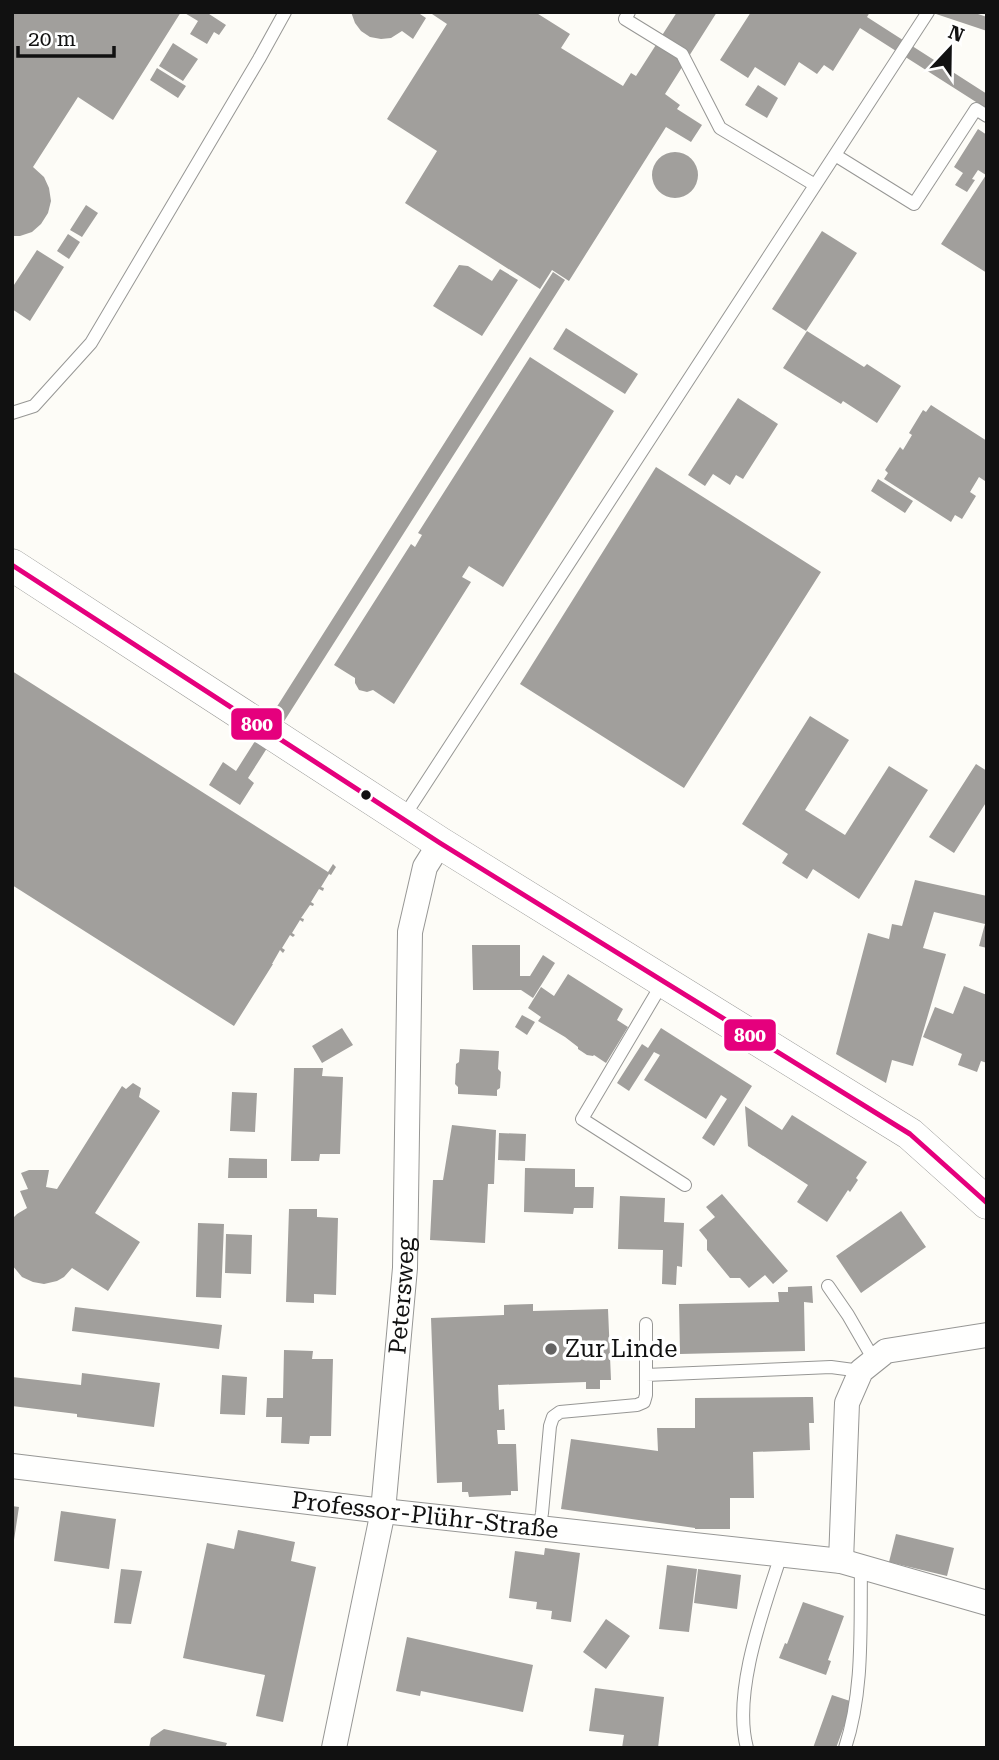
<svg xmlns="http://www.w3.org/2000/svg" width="999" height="1760" font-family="'Roboto Serif',serif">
<rect width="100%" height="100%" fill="#fdfcf7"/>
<path fill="#a19f9c" d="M12,12H181L113,120L78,97L33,167L44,177L49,188L51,201L48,213L41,224L32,232L20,236H12Z
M183,12H206L226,25L219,35L214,32L207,44L190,34L198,21Z
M351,12H417L426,18L413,39L402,31L391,38L381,39L370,37L361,31L355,23Z
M429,12H506L509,14L511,12H535L570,34L561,48L623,86L631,73L636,76L677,12H717L665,94L680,105L677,109L702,125L691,142L666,127L569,281L552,270L540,289L405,203L437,151L387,119L447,24Z
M751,12H870L867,17L987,94V109L860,28L833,71L824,65L817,74L799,62L785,86L755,67L748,78L720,60Z
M930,12H972L987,17V31Z
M173,43L198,59L183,81L159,66Z
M157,68L186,86L178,98L150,80Z
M758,85L778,98L767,118L745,105Z
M978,129L987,135V273L941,244L986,175L978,170L972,179L975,180L967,192L955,185L963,173L954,167Z
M652 175a23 23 0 1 1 46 0a23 23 0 1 1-46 0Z
M86,205L98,213L82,237L70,230Z
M822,231L857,253L806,331L772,309Z
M68,234L80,242L69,259L57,251Z
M37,250L64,267L30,321L12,309V288Z
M459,265L468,266L492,281L500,269L518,280L482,336L433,306Z
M553,272L565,280L248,778L254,783L240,805L209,785L223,762L236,771Z
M566,328L638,374L625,394L553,349Z
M807,331L864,367L867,364L901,386L877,423L843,401L841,404L783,368Z
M530,357L614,411L503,587L469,566L462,577L471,582L394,704L373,690L367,692L359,690L355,683V678L334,665L411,544L415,547L422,535L418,533Z
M738,398L778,424L743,479L736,475L730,485L713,474L705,486L688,475Z
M931,405L987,441V479L985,481L979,477L970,492L976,496L962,519L955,515L951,522L884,479L888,473L885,470L900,447L903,450L912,435L909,433L923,410L926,412Z
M656,467L821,572L684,788L520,684Z
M878,479L913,501L905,513L871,491Z
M12,671L328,872L333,864L336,867L331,875L329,874L321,887L324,888L323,891L319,889L311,902L314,904L313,906L310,905L301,918L304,919L303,922L300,920L292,933L295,935L293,937L290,935L282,948L285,950L283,953L280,950L272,964H273L234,1026L12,885Z
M810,716L849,740L805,810L845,835L889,766L928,790L859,899L813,869L807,879L782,863L788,854L742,824Z
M976,764L987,771V801L954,853L929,837Z
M915,880L987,896V948L979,946L985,924L934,912L923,948L946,954L913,1066L892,1060L886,1083L836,1054L868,933L889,939L892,924L902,926Z
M472,945H520V976H530L543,955L555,963L533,998L521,990H473Z
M568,974L623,1009L617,1020L628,1027L606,1063L594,1055L593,1056L587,1055L578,1049V1047L565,1037L538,1021L541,1017L528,1008L541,987L554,996Z
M964,986L987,995V1063L981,1061L977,1072L958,1065L962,1054L923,1037L935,1007L953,1014Z
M522,1015L535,1022L527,1035L515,1027Z
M342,1028L353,1045L322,1063L312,1046Z
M661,1028L752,1086L714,1146L702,1138L727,1099L721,1095L706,1119L644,1080L660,1055L654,1052L629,1091L617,1083L642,1044L648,1048Z
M460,1049L499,1051L498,1069L501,1072L500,1088L497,1090V1096L458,1094V1087L455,1084L456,1064L459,1062Z
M294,1068H323L322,1076L343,1077L340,1154H320L319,1161H291Z
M133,1083L141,1088L139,1097L160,1111L95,1213L140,1242L108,1291L72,1268L64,1277L57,1281L44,1284L33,1282L22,1277L12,1265V1219L17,1214L27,1208L20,1191L28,1189L21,1173L29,1170H49L46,1187L57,1189L122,1086L126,1089Z
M232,1092L257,1093L255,1132L230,1131Z
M745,1106L782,1130L792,1115L867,1162L856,1178L858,1180L850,1192L848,1190L827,1222L797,1202L808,1185L748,1146Z
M452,1125L496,1130L494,1184H488L485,1243L430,1240L433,1180H443Z
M499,1133L526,1134L525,1161L498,1160Z
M229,1158L267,1159V1178H228Z
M525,1168L575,1169V1187H594L593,1208H574L573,1214L524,1212Z
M722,1194L788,1271L773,1284L765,1275L749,1288L740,1278H730L707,1250V1240L699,1230L715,1217L706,1207Z
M620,1196L665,1198L664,1222L684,1223L682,1267L677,1266L676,1285L662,1284L663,1250L618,1249Z
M289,1209H317V1217L338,1218L336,1295L314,1294V1303L286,1302Z
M901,1211L926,1247L861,1293L836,1256Z
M198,1223L224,1224L221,1298L196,1297Z
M226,1234L252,1235L251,1274L225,1273Z
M812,1286L813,1303L804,1302L805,1351L680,1354L679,1304L779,1302L778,1292H788V1287Z
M533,1304V1311L608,1309L611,1380H600V1389H586V1382L498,1385L499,1410L504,1409L505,1430H497L498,1444H516L518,1491H511V1495L469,1497L468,1492H462V1482L437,1483L431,1318L504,1315V1305Z
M75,1307L222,1325L219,1349L72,1331Z
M284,1350L313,1351L312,1359H333L331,1436H310L309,1444L281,1443L282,1417H266L267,1398H283Z
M82,1373L160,1383L154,1427L77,1417V1414L12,1406V1377L81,1385Z
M222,1375L247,1377L245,1415L220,1414Z
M808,1397H813L814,1423H809L810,1450L753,1452L754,1498H730V1529H695V1528L561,1509L571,1439L658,1451L657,1428H695V1398Z
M12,1506L19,1507L14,1540H12Z
M61,1511L116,1519L109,1569L54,1561Z
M238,1530L295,1542L291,1561L316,1567L283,1722L256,1716L265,1675L183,1658L207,1543L234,1549Z
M896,1534L954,1548L947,1576L889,1562Z
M545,1548L580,1553L571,1622L551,1619L552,1611L536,1609L537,1602L509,1598L515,1551L544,1555Z
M667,1565L697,1569L689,1632L659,1629Z
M121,1569L142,1571L131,1624L114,1623Z
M698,1569L741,1575L737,1609L694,1603Z
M803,1602L844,1616L828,1660L831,1661L826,1675L779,1658L785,1643L787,1644Z
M606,1619L630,1636L606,1669L583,1652Z
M407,1637L533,1665L523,1712L421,1691L420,1696L396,1691Z
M595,1688L664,1697L658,1748H622L624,1735L589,1731Z
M832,1695L853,1702L836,1748H813Z
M164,1729L227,1743L225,1748H149L151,1738Z"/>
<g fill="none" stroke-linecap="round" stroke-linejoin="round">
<g stroke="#979795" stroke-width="14">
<path id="service" d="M629,12L625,19L682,54L720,128L815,185
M835,155L914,204L976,109L987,116
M12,413L34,406L91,343L259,59L285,12
M403,818L928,12
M663,982L582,1119L685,1185
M828,1286L848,1315L874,1360
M646,1375L831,1367L861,1371
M539,1528L542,1513L550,1426L553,1417L560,1412L637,1405L644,1402L646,1395V1324
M747,1748C732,1692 764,1608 781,1555
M845,1748C864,1690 860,1628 861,1568"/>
</g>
<g stroke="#979795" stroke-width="26">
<g id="minor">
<path id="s1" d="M12,1466L383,1511L841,1561L987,1603"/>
<path d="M841,1561L847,1403L861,1371L886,1351L987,1335"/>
<path id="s2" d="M334,1748L383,1511L405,1268L410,932L425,867L440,843"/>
</g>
</g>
<g stroke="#979795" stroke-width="33">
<path id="tertiary" d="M12,565L440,843L910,1134L987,1203"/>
</g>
<use href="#service" stroke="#fffffe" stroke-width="12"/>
<use href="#minor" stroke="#fffffe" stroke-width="24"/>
<use href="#tertiary" stroke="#fffffe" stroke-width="32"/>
<g stroke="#fff" stroke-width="10">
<path id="bus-1" d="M12,565L440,843L910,1134L987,1203"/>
</g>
<use href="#bus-1" stroke="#e5007d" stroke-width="5"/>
</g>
<circle fill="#111" stroke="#fff" stroke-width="2.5" cx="366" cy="795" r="6"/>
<circle fill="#646362" stroke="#fff" stroke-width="2.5" cx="551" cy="1349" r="7"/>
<g text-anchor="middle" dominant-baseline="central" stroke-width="7" stroke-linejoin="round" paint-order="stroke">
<g font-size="24" fill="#111" stroke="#fff">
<text stroke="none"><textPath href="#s2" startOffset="458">Petersweg</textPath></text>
<text stroke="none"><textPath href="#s1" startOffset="416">Professor-Plühr-Straße</textPath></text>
</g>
<g font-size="24" fill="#111" stroke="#fff" text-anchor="start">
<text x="565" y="1349">Zur Linde</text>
</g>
</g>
<g stroke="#fff" stroke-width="2.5">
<rect x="230" y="707" width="53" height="34" rx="7" fill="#e5007d"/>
<rect x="723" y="1018" width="54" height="34" rx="7" fill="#e5007d"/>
</g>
<g font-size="19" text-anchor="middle" font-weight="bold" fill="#fff">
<text x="257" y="731">800</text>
<text x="750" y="1042">800</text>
</g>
<rect width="999" height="1760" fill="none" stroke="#111111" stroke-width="28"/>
<g transform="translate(950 49) rotate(22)" stroke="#ffffff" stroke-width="5" paint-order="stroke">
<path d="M0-5L12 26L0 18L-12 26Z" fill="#111111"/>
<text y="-10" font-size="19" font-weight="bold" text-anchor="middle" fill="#111111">N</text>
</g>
<path d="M18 46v10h96v-10" fill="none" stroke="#111111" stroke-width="3.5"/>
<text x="28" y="46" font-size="21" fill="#111111" stroke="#ffffff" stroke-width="5" paint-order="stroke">20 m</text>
</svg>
